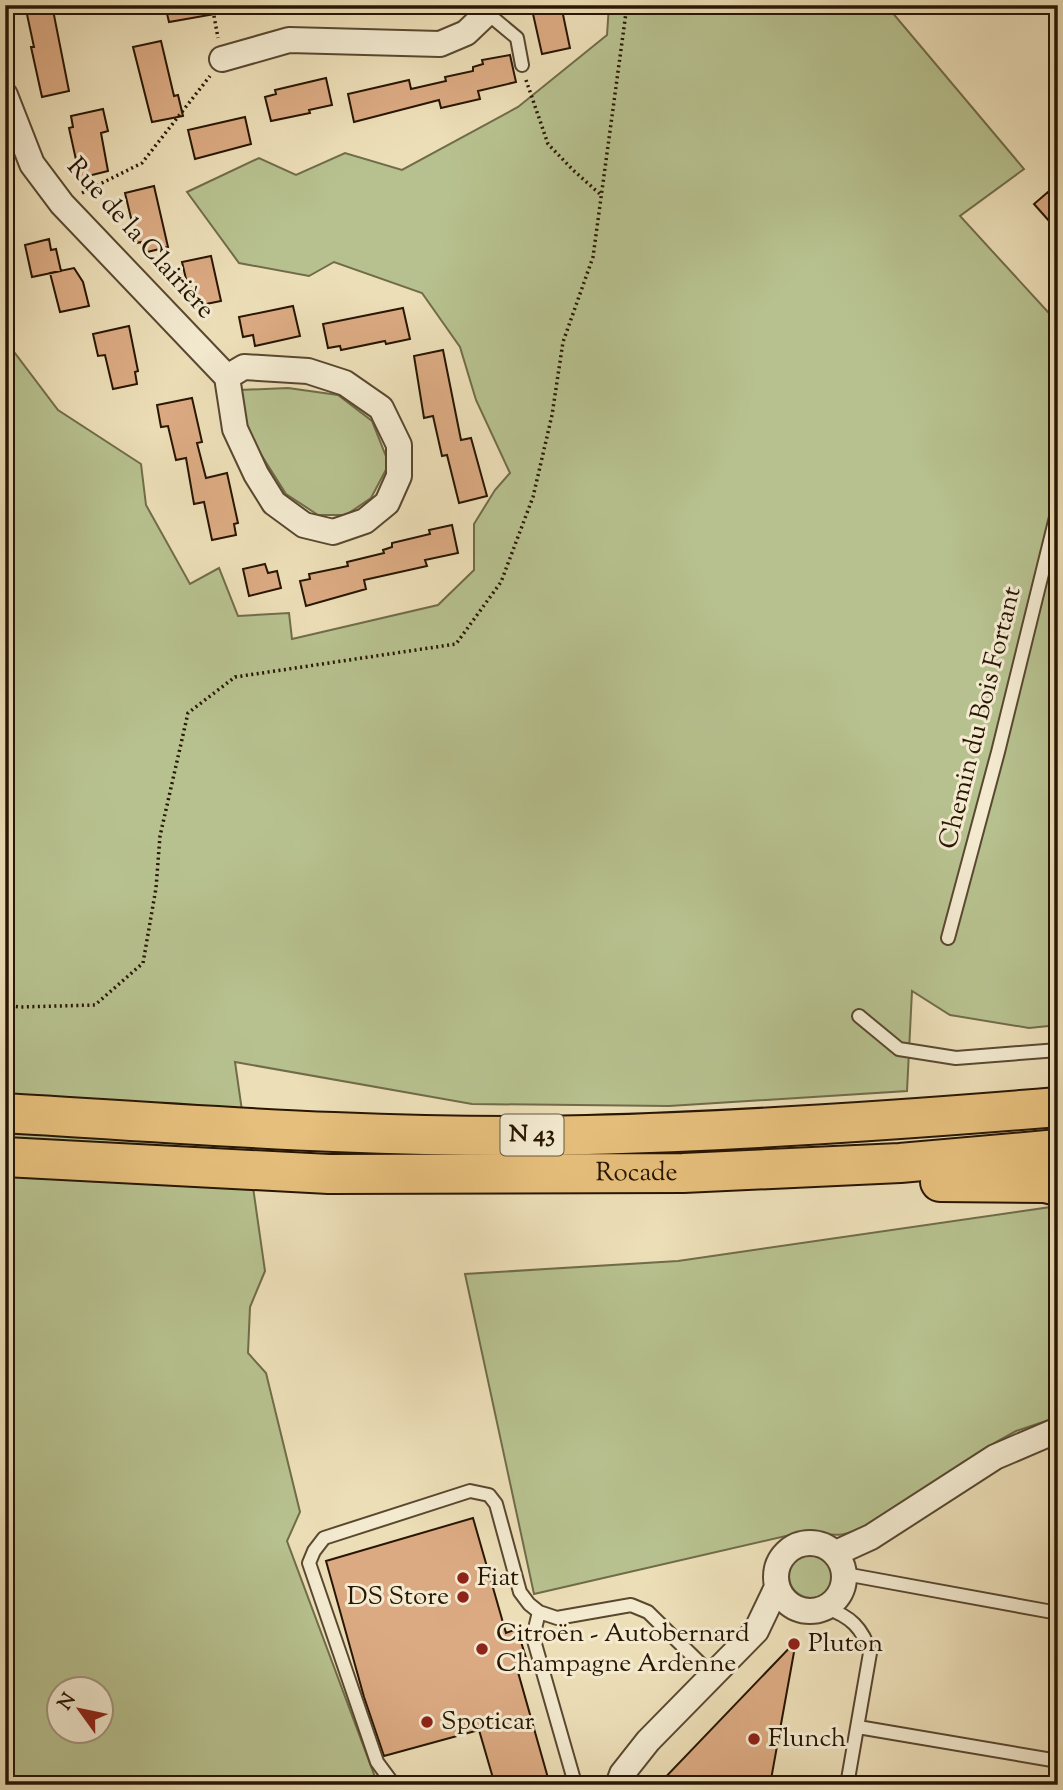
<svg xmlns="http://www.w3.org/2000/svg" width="1063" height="1790" font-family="'Sorts Mill Goudy',serif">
<rect width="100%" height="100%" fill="#ecdeb7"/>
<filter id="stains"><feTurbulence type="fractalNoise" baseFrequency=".00286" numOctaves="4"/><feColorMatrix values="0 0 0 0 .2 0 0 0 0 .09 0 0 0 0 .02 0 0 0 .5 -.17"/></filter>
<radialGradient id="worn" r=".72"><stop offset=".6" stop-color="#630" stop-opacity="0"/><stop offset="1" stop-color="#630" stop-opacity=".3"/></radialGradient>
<path fill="#b7c18f" stroke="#706c49" stroke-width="2" fill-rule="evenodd" d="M609,5H886L1024,169L960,216L1058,323V1025L1029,1028L950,1015L912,991L907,1091L669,1106L472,1104L235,1062L265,1271L250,1307L248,1353L266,1373L300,1512L287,1541L378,1785H5V340L58,410L141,464L146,505L190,584L219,568L238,616L289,613L292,639L438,605L474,570V524L495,490L510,473L476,400L460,347L422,293L334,262L309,276L239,263L187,192L259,158L296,175L345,153L402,170L518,107L607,35ZM60,1688H102V1730H60Z
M288,388L338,395L372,421L389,464L371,498L346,515H318L286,494L248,434L240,390Z
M1058,1206V1417L1016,1431L996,1442L868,1525C835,1541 834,1533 803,1532L534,1594L465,1274L678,1261Z
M789 1576a22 22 0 1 1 44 0a22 22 0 1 1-44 0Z"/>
<path fill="#dbaa82" stroke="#281603" stroke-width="2" d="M25,5H52L69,91L42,97L31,47H34Z
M165,5H214L215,14L169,22Z
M531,5H561L570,48L542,54Z
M161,41L174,96L178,95L183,116L152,122L133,47Z
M510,55L516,82L478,91L480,99L441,108L439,100L354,122L348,94L409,80L411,89L446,81L445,77L473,71V67L483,64L482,60Z
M326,78L332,105L309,110L310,113L271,121L265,97L276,94L275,90Z
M103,109L108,131L101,133L108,171L80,178L69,128L73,127L71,116Z
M245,117L251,144L195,159L188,130Z
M154,186L168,247L143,253L141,242L137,243L125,193Z
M1058,189V231L1034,204L1048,192L1050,195Z
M49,239L51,250L56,249L61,271L32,277L25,245Z
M211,256L221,301L196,306L194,295L190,296L182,262Z
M74,268L83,282L89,306L60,312L50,273Z
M293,306L300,336L255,346L253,335L243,337L239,317Z
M403,308L410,339L386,344L385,341L341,350L340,346L328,348L323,324Z
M129,326L138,371L135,372L137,384L113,389L105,355L98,356L93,334Z
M443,350L461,440L471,438L487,496L459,503L447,455L442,456L433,416L424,418L414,356Z
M192,398L202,442L197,443L206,478L227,473L238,523L234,524L236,535L212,540L204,502L194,504L186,458L176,460L168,426L161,427L157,405Z
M452,525L458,553L425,560L427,566L364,580L366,589L306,606L300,581L310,579L309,574L348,566L347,562L384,553L383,550L392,547V543L430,534L429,530Z
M265,564L268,573L277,571L281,588L249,596L243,569Z
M473,1518L506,1633L517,1629L527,1661L516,1665L550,1785H495L479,1730L384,1756L364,1697L326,1561Z
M796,1641L770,1785H658Z"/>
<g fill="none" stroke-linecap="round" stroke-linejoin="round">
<g stroke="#594830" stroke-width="16">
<path id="lane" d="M487,13L517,38L522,65
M948,938L998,752L1058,509
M859,1016L899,1049L956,1058L1058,1050
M845,1574L1058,1613
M826,1608C850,1616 863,1628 870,1653L847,1785
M539,1612L533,1637L574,1780L571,1785
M858,1727L1058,1761
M394,1785L377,1762L309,1563L314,1551L324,1538L470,1491L489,1495L496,1504L520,1592L529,1604L539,1612L557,1618L631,1605L648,1612L713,1676"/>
</g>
<g stroke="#594830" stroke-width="28">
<path id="street" d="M222,59L289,40L440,44L466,33L487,13L489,5
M5,95L32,164L62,204L227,377L235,429L256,474L274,503L304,525L333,532L365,521L387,503L399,476V445L381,408L345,383L308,371L244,367L227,377
M776 1577a34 34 0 1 1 68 0a34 34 0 1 1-68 0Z
M836,1553L871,1537L995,1457L1058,1430
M618,1785L622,1774L648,1741L756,1631L777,1587"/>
</g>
<g stroke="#281603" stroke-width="42">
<g id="highway">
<path d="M5,1113C199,1125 393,1140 587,1135C744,1131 901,1120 1058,1107"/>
<path id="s1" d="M5,1157L329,1174L683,1173L900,1163L1058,1149"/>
<path d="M940,1182L1045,1183L1058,1186"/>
</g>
</g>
<path stroke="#281603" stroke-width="3.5" stroke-dasharray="2 3.5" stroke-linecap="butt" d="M212,5L218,38
M526,80L548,144L573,170L601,195
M82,193L142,163L210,76
M5,1005L20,1007L95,1005L143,963L156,888L160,836L188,713L235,677L456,644L501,582L533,497L552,415L563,342L593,257L627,5"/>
<use href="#lane" stroke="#f3ead0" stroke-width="12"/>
<use href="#street" stroke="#f3ead0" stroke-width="24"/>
<use href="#highway" stroke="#e6bf7c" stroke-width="38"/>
</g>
<g fill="#8f2418" stroke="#f3ead0" stroke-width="2.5">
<circle cx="463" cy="1578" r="7"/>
<circle cx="463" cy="1597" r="7"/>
<circle cx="794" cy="1644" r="7"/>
<circle cx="482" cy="1649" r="7"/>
<circle cx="427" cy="1722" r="7"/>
<circle cx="754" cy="1739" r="7"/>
</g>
<g text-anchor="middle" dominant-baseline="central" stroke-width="6" stroke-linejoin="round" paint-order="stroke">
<rect fill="#f3ead0" stroke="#655640" stroke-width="2" x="500.5" y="1114.5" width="63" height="41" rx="5"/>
<g font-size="24" font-weight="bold" fill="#281603">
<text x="532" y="1135">N 43</text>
</g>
<g font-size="26" fill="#281603" stroke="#f3ead0">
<text transform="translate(140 239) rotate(48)">Rue de la Clairière</text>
<text transform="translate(981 718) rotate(-76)">Chemin du Bois Fortant</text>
<text stroke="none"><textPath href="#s1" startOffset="632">Rocade</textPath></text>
</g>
<g font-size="26" fill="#281603" stroke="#f3ead0" text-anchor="start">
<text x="477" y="1578">Fiat</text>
<text x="449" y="1597" text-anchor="end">DS Store</text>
<text x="496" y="1634">Citroën - Autobernard<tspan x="496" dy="30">Champagne Ardenne</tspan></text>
<text x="808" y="1644">Pluton</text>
<text x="441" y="1722">Spoticar</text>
<text x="768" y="1739">Flunch</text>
</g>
</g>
<rect width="1063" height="1790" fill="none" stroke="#ecdeb7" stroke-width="28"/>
<rect x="7" y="7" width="1049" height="1776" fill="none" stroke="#281603" stroke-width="3.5"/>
<rect x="14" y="14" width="1035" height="1762" fill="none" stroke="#281603" stroke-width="2"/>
<g transform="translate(80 1710) rotate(303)"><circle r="33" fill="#f3ead0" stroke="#a2957e" stroke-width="2"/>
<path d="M0-5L12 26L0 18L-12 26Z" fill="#8f2418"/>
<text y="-10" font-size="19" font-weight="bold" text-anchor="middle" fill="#281603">N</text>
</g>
<rect width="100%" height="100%" filter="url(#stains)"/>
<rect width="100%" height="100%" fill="url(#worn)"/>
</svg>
